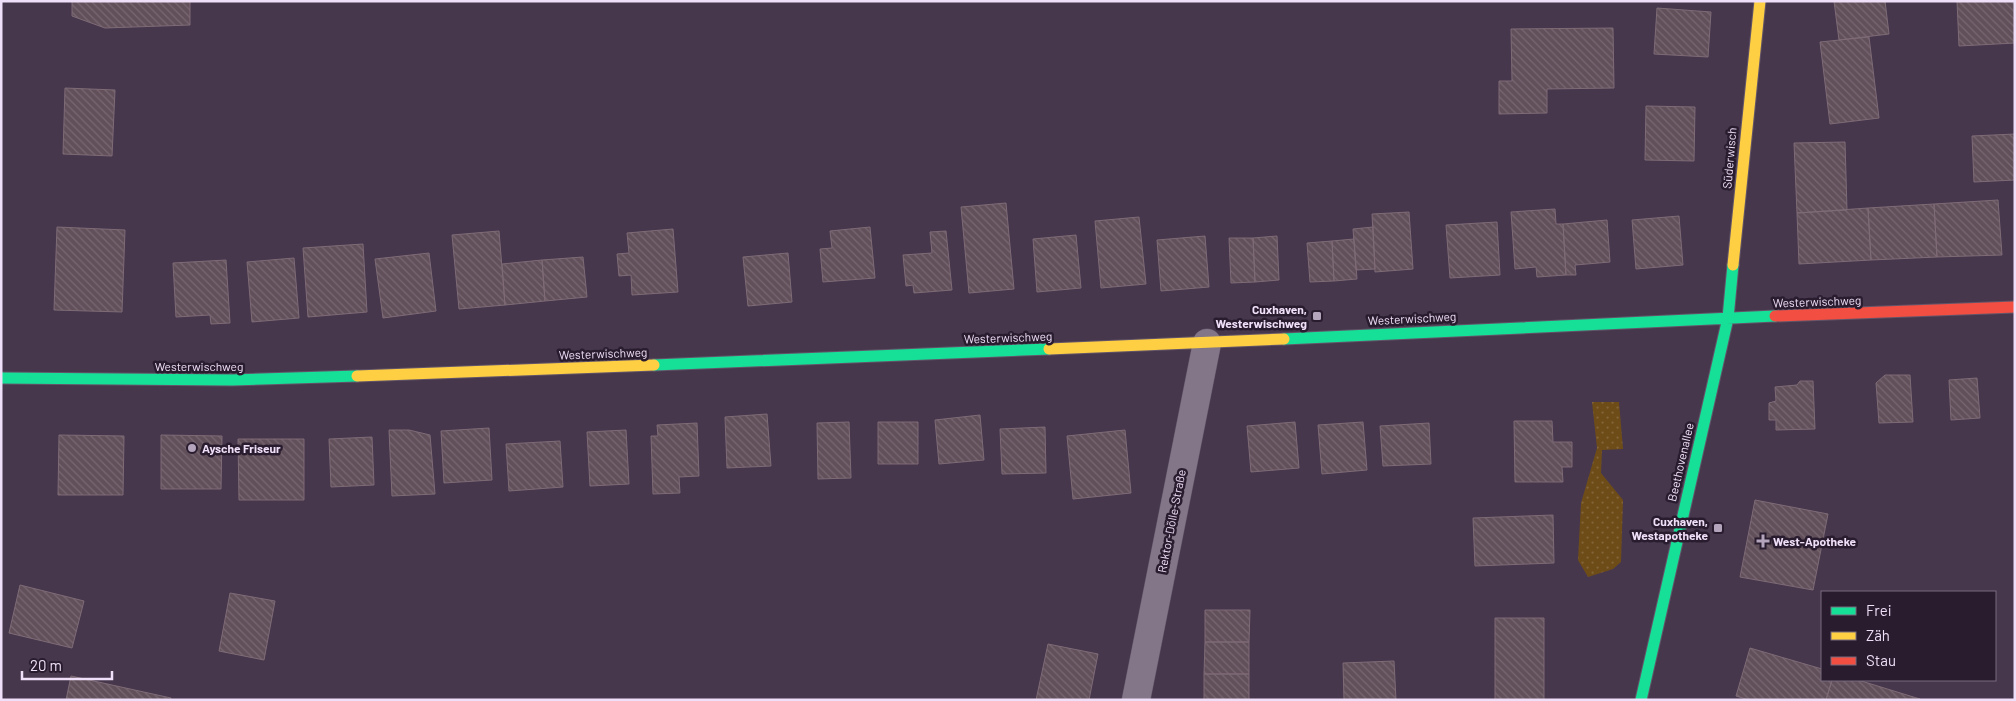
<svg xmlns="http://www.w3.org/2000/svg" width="2016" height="701" font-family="Barlow,sans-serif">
<defs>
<pattern id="grass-dots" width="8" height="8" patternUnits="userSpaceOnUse" patternTransform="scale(1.25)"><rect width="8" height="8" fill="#6e4c17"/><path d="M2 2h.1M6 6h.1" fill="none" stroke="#83653a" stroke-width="1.8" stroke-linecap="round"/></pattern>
<pattern id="building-back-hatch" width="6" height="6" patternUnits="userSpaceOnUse" patternTransform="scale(1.25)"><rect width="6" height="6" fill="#614f5a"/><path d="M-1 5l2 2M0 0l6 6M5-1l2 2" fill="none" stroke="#786872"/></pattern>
</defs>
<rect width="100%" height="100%" fill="#46374d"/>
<path fill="url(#grass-dots)" d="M1592,402H1619L1623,449L1602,450L1601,473L1623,500L1621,562L1613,569L1588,577L1578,560L1581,503L1597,448Z"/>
<path fill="url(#building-back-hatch)" stroke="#7e6b76" d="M72,1H190V25L105,28L72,16Z
M1834,1H1885L1889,34L1839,40Z
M1957,1H2015V43L1959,46Z
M1657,8L1711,12L1708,57L1654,54Z
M1613,28L1614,88L1547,89V113L1499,114V81H1512L1511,29Z
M1869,37L1879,118L1830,124L1820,42Z
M65,88L115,90L112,156L63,154Z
M1646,106L1695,107L1694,161L1645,160Z
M2015,134V180L1974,182L1972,136Z
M1845,142L1847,210L1797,213L1794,143Z
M1998,200L2002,255L1937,257L1934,204Z
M1006,203L1014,289L969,293L961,207Z
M1934,204L1937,257L1871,260L1868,208Z
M1868,208L1871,260L1799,264L1797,213Z
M1555,209L1556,224H1563L1566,275L1537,277L1536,267L1515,269L1511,212Z
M1409,212L1413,269L1375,272L1372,214Z
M1679,216L1683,265L1636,269L1632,220Z
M1139,217L1146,284L1101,288L1095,221Z
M1607,220L1610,262L1575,265L1576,275H1566L1563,224Z
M1497,222L1500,275L1450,278L1446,225Z
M57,227L125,230L122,312L54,310Z
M870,227L875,278L823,282L820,249L832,248L830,231Z
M1373,227L1375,269L1356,270L1353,229Z
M673,229L678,292L632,295L631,275L619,276L617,254L629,253L627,233Z
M499,231L505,305L459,309L452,235Z
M946,231L952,290L914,293L913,285L906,286L903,255L932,253L930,232Z
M1076,235L1081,288L1037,292L1033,239Z
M1205,236L1209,287L1161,291L1157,240Z
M1277,236L1279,280L1255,282L1253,238Z
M1229,238H1253L1255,282L1231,283Z
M1354,239L1357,279L1334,281L1332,241Z
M1332,241L1334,281L1310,282L1307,243Z
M363,244L367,312L308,317L303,248Z
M429,253L436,311L383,318L375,259Z
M788,253L792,302L748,306L743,257Z
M583,257L587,297L545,301L542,260Z
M294,258L299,318L252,322L247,262Z
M226,260L230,323L211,324L210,315L176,317L173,263Z
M542,260L545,301L505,305L502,264Z
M1885,375H1910L1913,422L1879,423L1876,383Z
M1977,378L1980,418L1951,420L1949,380Z
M1800,381H1813L1815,429L1776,430V420H1769V403L1776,401L1775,387L1797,385Z
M767,414L771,466L727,468L725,417Z
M980,415L984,460L939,464L935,420Z
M1514,421H1552L1553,442H1572V467H1562L1563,482H1515Z
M849,422L851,478L818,479L817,423Z
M878,422H918V464H878Z
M1295,422L1299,468L1251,472L1247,426Z
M1363,422L1367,470L1322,474L1318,425Z
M697,423L699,476L679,477L680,493L653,494L651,436H658L657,425Z
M1429,423L1431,464L1383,466L1380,426Z
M1045,427L1046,473L1002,474L1000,429Z
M489,428L492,480L444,483L441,431Z
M389,430H409L430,435L435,494L392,496Z
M626,430L629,484L590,486L587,432Z
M1125,430L1131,493L1073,499L1067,436Z
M59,435L124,436L123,495H58Z
M161,435L222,436L221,489H161Z
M372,437L374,485L331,487L329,439Z
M238,439H304V500H239Z
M560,441L563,487L509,491L506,444Z
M1755,500L1828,514L1813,590L1740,577Z
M1553,515L1554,563L1475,566L1473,518Z
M20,585L84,601L72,648L9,633Z
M230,593L275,601L264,660L219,651Z
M1205,610H1250L1249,642H1205Z
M1495,618H1544V700H1495Z
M1205,642H1249V674H1204Z
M1048,644L1098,654L1089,700H1036Z
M1750,648L1822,669V680H1832L1826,700H1749L1736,696Z
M1394,661L1396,700H1344L1343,663Z
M1204,674H1249V700H1204Z
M71,676L171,698V700H66Z
M1832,680H1858L1920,699L1826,700Z"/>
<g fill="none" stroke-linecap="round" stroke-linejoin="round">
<g stroke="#635569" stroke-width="29">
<path id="street" d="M1136,700L1207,343"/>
</g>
<g stroke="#635569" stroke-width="13">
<path id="fast" d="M1284,339L1775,316
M654,365L1049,349
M1,378L232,380L357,376
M1641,700L1728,318L1733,265"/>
</g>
<g stroke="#635569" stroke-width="13">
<path id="slow" d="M1733,265L1760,1
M1049,349L1284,339
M357,376L654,365"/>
</g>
<g stroke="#635569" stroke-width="13">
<path id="jam" d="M1775,316L2015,307"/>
</g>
<use href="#street" stroke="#827688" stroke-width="28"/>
<use href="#fast" stroke="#16e098" stroke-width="11"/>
<use href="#slow" stroke="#ffcf43" stroke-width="11"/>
<use href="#jam" stroke="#f24e42" stroke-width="11"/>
</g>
<g fill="#b4a4bc" stroke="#291c2f" stroke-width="2">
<rect x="1312" y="311" width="10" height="10" rx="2.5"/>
<circle cx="192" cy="448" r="5"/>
<rect x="1713" y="523" width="10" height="10" rx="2.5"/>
<path d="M1760.5 533.5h5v5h5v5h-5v5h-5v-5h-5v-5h5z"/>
</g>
<g text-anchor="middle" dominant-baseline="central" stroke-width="5" stroke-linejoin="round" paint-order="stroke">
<g font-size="12" fill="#f0dff8" stroke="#291c2f">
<text transform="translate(1729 158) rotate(-85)">Süderwisch</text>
<text transform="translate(1817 301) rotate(-2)">Westerwischweg</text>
<text transform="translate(1412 318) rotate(-3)">Westerwischweg</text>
<text transform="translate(1008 337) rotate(-2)">Westerwischweg</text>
<text transform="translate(603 353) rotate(-2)">Westerwischweg</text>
<text x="199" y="366">Westerwischweg</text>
<text transform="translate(1680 462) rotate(-77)">Beethovenallee</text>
<text transform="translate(1171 521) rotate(-79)">Rektor-Dölle-Straße</text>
</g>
<g font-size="12" font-weight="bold" fill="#f0dff8" stroke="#291c2f" text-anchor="end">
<text x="1307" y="309">Cuxhaven,<tspan x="1307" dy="14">Westerwischweg</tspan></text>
<text x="202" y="448" text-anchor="start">Aysche Friseur</text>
<text x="1708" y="521">Cuxhaven,<tspan x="1708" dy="14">Westapotheke</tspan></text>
<text x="1773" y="541" text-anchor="start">West-Apotheke</text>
</g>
</g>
<rect width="2016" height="701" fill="none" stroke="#f0dff8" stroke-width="5"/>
<rect x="1821" y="591" width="175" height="90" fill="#291c2f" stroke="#796a7f"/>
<rect x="1831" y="607" width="25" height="8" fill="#16e098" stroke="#796a7f"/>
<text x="1866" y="616" font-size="15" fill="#f0dff8">Frei</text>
<rect x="1831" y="632" width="25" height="8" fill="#ffcf43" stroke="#796a7f"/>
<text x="1866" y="641" font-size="15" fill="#f0dff8">Zäh</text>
<rect x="1831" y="657" width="25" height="8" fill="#f24e42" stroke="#796a7f"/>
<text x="1866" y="666" font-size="15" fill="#f0dff8">Stau</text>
<path d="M22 671v8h90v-8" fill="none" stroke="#f0dff8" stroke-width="2.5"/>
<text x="30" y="671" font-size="15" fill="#f0dff8" stroke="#291c2f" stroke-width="4" paint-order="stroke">20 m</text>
</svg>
